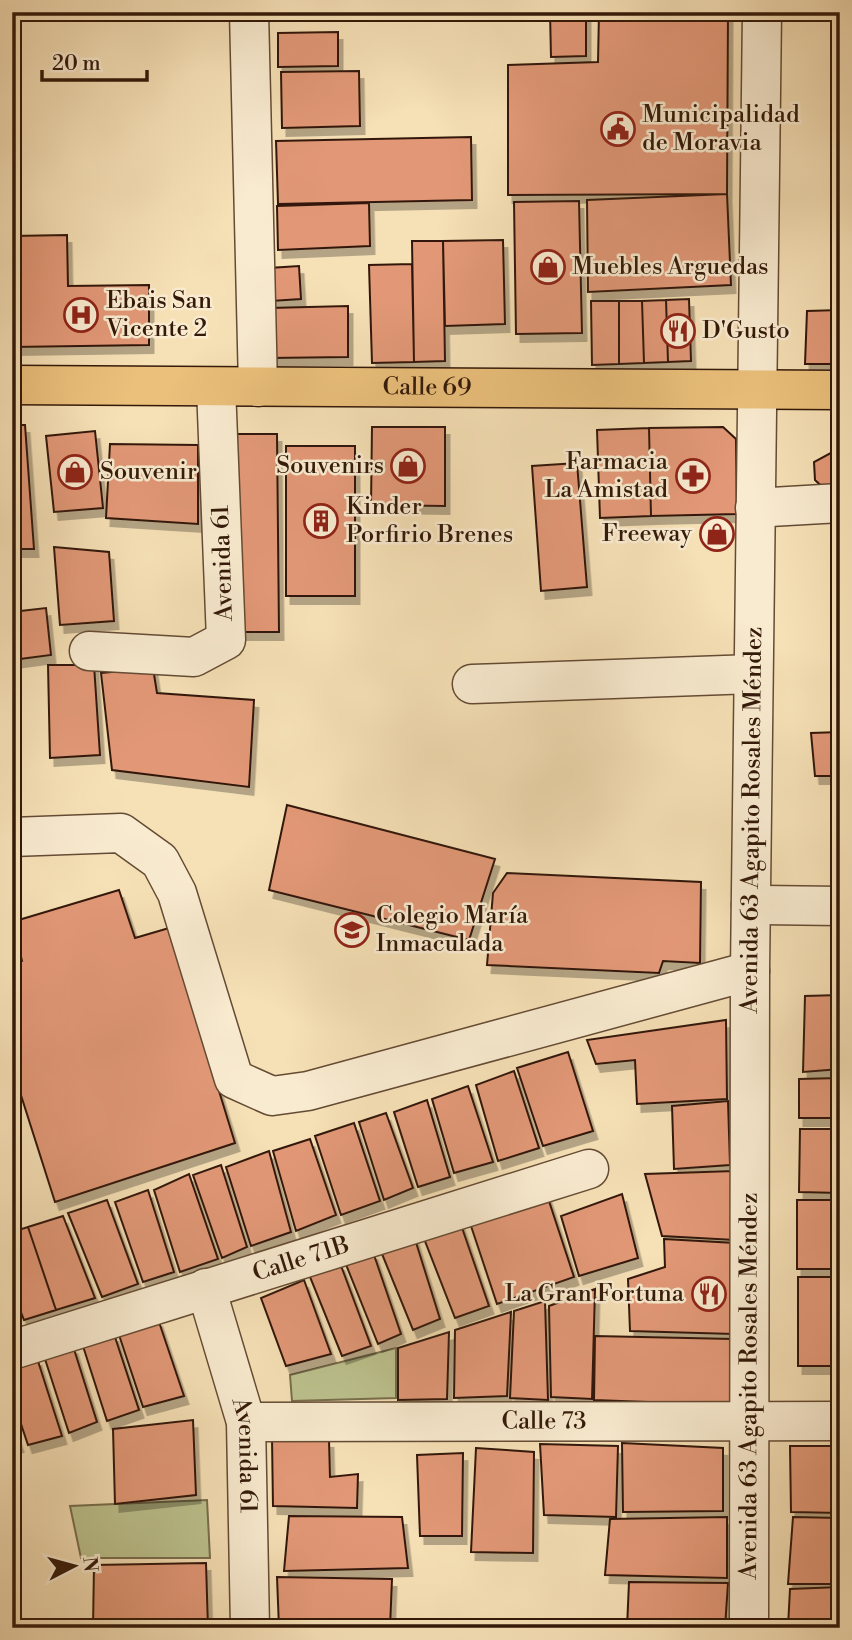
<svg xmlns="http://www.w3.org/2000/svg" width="852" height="1640" font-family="'Libre Bodoni',serif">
<defs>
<filter id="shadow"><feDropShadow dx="4.5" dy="8" stdDeviation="0" flood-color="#0004"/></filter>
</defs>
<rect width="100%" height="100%" fill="#f6e0b6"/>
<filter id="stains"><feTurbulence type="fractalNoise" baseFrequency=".00286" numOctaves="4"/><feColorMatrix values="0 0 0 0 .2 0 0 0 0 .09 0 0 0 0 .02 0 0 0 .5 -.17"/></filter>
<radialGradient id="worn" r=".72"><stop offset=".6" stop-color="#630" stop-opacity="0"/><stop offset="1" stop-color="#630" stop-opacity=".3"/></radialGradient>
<path fill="#bcc28e" stroke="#786e4c" stroke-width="2" d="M396,1348V1398L292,1401L290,1375Z
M207,1500L210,1558H81L70,1506Z"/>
<path fill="#e29877" stroke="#331909" stroke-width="2" filter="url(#shadow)" d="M550,12H586V56L551,57Z
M599,12H728L727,194L508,195V65L598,62Z
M338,32V66L278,67V33Z
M359,71L360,126L282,128L281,72Z
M471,137L472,200L278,204L276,141Z
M727,194L731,285L588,292L587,200Z
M579,201L582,333L516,334L514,202Z
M369,203L370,246L278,250L277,206Z
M67,235L68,286L149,285V345L12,347V236Z
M503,240L505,324L445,326L443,241Z
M412,241H443L445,361L414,362Z
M412,264L414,362L372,363L369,265Z
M299,266L301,299L271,301L269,268Z
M689,299L691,361L668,362L666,300Z
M666,300L668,362L644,363L642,301Z
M591,301H619V364L592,365Z
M619,301H642L644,363L619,364Z
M348,306V357L269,358V308Z
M840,310V364H805L807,311Z
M12,425H25L34,549H12Z
M372,427H445V506L371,505Z
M723,427L736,439L737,514L651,516L649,428Z
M649,428L651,516L600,518L597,430Z
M95,431L103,508L54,512L46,436Z
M236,434H277L279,632H238Z
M110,444L198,445V524L106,518Z
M286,446H355V596H286Z
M840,448V503L815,480L814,462Z
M577,463L587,587L541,591L532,466Z
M54,547L109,552L114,621L60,625Z
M46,608L51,655L12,660V612Z
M48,665H94L100,755L50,758Z
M153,668L157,693L254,700L249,787L112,770L101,673Z
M840,732V776H815L811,733Z
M287,805L495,859L469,940L269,890Z
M507,873L701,882L700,963L663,961L659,973L487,965L493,893Z
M119,890L135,938L169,928L235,1143L55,1202L12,1067V965L22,961L12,922Z
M840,995V1069L803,1072L805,996Z
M726,1020L727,1099L637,1104L635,1060L596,1064L587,1040Z
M568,1052L593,1131L543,1146L517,1068Z
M514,1071L539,1148L498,1161L476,1085Z
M840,1078V1118H799V1079Z
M468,1086L493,1162L454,1173L432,1099Z
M427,1100L450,1177L418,1187L394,1112Z
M728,1101L730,1165L674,1169L672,1106Z
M386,1113L413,1188L384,1200L359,1122Z
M354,1123L380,1201L341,1215L315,1136Z
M800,1129H840V1193L799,1192Z
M310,1139L336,1215L296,1231L273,1151Z
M269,1151L291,1232L251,1246L226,1167Z
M221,1165L247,1247L222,1258L193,1175Z
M734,1171L735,1240L662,1236L645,1174Z
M189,1174L218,1259L180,1272L154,1190Z
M148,1190L174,1272L143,1282L115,1202Z
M622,1194L638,1258L579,1276L561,1216Z
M547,1195L574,1277L497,1304L469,1220Z
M107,1200L138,1284L102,1297L68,1213Z
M797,1200H840V1269H797Z
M63,1216L95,1298L56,1310L28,1227Z
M459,1219L489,1306L455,1318L423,1236Z
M28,1227L56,1310L24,1320L12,1289V1232Z
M414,1236L440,1319L413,1330L380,1249Z
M664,1239L735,1243L734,1334L630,1331L628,1279L665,1267Z
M373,1252L401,1334L378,1344L345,1262Z
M340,1263L371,1346L342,1356L308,1272Z
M798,1277H840V1366H798Z
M304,1280L331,1354L286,1366L261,1298Z
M595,1289L592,1399L551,1397L549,1306Z
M545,1301L548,1400L510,1398L514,1311Z
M511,1312L507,1396L454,1398L455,1330Z
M158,1319L184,1396L143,1407L118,1332Z
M449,1332L447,1399L398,1400V1348Z
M114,1334L139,1410L107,1421L82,1343Z
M595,1336L733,1339L730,1405L594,1400Z
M73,1346L97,1422L69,1433L44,1356Z
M37,1358L62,1436L28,1445L12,1397V1367Z
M193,1420L196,1495L115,1504L113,1429Z
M12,1423L19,1444L12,1446Z
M272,1439L329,1440L330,1477L358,1474L357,1508L273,1506Z
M622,1443L723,1448V1511L623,1512Z
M540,1444L618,1446L616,1517L544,1515Z
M790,1446H840V1513L791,1512Z
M476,1448L534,1452L533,1553L471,1552Z
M463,1453L462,1536H420L417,1455Z
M289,1516L402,1517L408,1568L284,1571Z
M727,1517V1578L605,1575L610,1519Z
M793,1517L840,1518V1584H788Z
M206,1563L208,1628H93L94,1565Z
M277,1577L392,1579L390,1628H279Z
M629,1582L728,1583L725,1628H627Z
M840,1587V1627H788L790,1589Z"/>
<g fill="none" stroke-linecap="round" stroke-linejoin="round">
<g stroke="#644b34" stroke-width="41">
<g id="minor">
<path d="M249,12L258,387"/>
<path d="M755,508L840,503"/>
<path d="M89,651L194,657L226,640L216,387"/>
<path d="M472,684L753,674"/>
<path d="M12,837L121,833L160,861L177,893L234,1079L272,1096L308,1091L750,971"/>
<path d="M751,905L840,906"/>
<path id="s1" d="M206,1288L246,1422L250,1628"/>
<path id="s2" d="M12,1350L589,1169"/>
<path id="s3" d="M246,1422L840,1421"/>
<path id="s4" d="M749,1628L750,971L762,12"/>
</g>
</g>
<g stroke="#331909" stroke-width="41">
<g id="major">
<path id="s5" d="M12,385L840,390"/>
</g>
</g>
<use href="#minor" stroke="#f9ebd0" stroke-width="38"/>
<use href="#major" stroke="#ebc07b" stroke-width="38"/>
</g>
<defs>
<g id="civic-ring" transform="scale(1.75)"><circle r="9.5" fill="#f9ebd0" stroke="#8f2418" stroke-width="1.5"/><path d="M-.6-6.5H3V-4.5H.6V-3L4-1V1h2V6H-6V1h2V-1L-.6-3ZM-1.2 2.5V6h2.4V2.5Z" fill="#8f2418"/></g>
<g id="shop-ring" transform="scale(1.75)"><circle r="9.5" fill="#f9ebd0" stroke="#8f2418" stroke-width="1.5"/><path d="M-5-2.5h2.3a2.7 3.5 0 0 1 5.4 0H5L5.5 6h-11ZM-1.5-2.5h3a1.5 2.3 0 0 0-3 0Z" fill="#8f2418"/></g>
<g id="hospital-ring" transform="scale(1.75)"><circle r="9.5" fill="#f9ebd0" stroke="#8f2418" stroke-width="1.5"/><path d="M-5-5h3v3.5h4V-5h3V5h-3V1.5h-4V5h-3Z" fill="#8f2418"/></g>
<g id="restaurant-ring" transform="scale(1.75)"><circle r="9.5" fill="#f9ebd0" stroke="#8f2418" stroke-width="1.5"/><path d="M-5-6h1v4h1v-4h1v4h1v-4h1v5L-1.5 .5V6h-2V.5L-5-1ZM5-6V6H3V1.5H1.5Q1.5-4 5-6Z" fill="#8f2418"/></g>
<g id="pharmacy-ring" transform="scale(1.75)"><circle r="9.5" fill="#f9ebd0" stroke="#8f2418" stroke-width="1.5"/><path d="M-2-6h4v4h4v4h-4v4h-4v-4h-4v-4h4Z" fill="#8f2418"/></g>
<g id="building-ring" transform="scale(1.75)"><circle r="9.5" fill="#f9ebd0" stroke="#8f2418" stroke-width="1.5"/><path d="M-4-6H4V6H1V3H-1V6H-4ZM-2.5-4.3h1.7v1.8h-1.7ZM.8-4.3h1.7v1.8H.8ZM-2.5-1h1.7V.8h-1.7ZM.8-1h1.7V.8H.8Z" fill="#8f2418"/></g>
<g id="university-ring" transform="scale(1.75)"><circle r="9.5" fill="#f9ebd0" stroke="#8f2418" stroke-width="1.5"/><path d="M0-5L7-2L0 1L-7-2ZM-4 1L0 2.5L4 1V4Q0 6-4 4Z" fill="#8f2418"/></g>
</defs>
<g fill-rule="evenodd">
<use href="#civic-ring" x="618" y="129"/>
<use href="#shop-ring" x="548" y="267"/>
<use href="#hospital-ring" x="81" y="315"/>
<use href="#restaurant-ring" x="678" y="331"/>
<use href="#shop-ring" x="408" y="466"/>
<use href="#shop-ring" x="75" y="472"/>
<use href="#pharmacy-ring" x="693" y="476"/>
<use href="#building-ring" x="321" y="521"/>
<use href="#shop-ring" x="717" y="534"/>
<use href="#university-ring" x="352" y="930"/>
<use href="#restaurant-ring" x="709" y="1294"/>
</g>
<g text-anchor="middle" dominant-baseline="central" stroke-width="5" stroke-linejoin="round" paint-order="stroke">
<g font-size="24" fill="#331909" stroke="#f9ebd0" text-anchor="start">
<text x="642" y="115">Municipalidad<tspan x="642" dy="28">de Moravia</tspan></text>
<text x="572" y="267">Muebles Arguedas</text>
<text x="106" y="301">Ebais San<tspan x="106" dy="28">Vicente 2</tspan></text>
<text x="702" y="331">D'Gusto</text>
<text x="668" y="462" text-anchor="end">Farmacia<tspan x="668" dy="28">La Amistad</tspan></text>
<text x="384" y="466" text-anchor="end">Souvenirs</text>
<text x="100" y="472">Souvenir</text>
<text x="346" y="507">Kinder<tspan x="346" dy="28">Porfirio Brenes</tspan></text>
<text x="692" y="534" text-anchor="end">Freeway</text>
<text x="376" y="916">Colegio María<tspan x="376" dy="28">Inmaculada</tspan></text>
<text x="684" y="1294" text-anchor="end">La Gran Fortuna</text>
</g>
<g font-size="24" fill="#331909" stroke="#f9ebd0">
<text stroke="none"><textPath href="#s5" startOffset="415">Calle 69</textPath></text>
<text transform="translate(223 563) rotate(-92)">Avenida 61</text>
<text stroke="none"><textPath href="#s4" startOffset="808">Avenida 63 Agapito Rosales Méndez</textPath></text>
<text stroke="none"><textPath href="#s2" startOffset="303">Calle 71B</textPath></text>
<text stroke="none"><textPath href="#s4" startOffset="242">Avenida 63 Agapito Rosales Méndez</textPath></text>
<text stroke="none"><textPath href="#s3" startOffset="298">Calle 73</textPath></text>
<text stroke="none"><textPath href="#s1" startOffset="173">Avenida 61</textPath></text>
</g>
</g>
<rect width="852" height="1640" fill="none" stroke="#f6e0b6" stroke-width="42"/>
<rect x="14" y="14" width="824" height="1612" fill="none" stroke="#331909" stroke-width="3.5"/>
<rect x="21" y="21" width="810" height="1598" fill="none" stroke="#331909" stroke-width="2"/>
<g transform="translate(74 1566) rotate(84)" stroke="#f9ebd0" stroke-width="5" paint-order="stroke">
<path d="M0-5L12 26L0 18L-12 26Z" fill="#331909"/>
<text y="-10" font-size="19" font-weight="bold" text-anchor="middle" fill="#331909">N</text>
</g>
<path d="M42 70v10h105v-10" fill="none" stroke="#331909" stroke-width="3.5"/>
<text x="52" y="70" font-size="21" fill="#331909" stroke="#f9ebd0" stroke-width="5" paint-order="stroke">20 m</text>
<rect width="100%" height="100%" filter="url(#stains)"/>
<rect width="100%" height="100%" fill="url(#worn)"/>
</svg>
